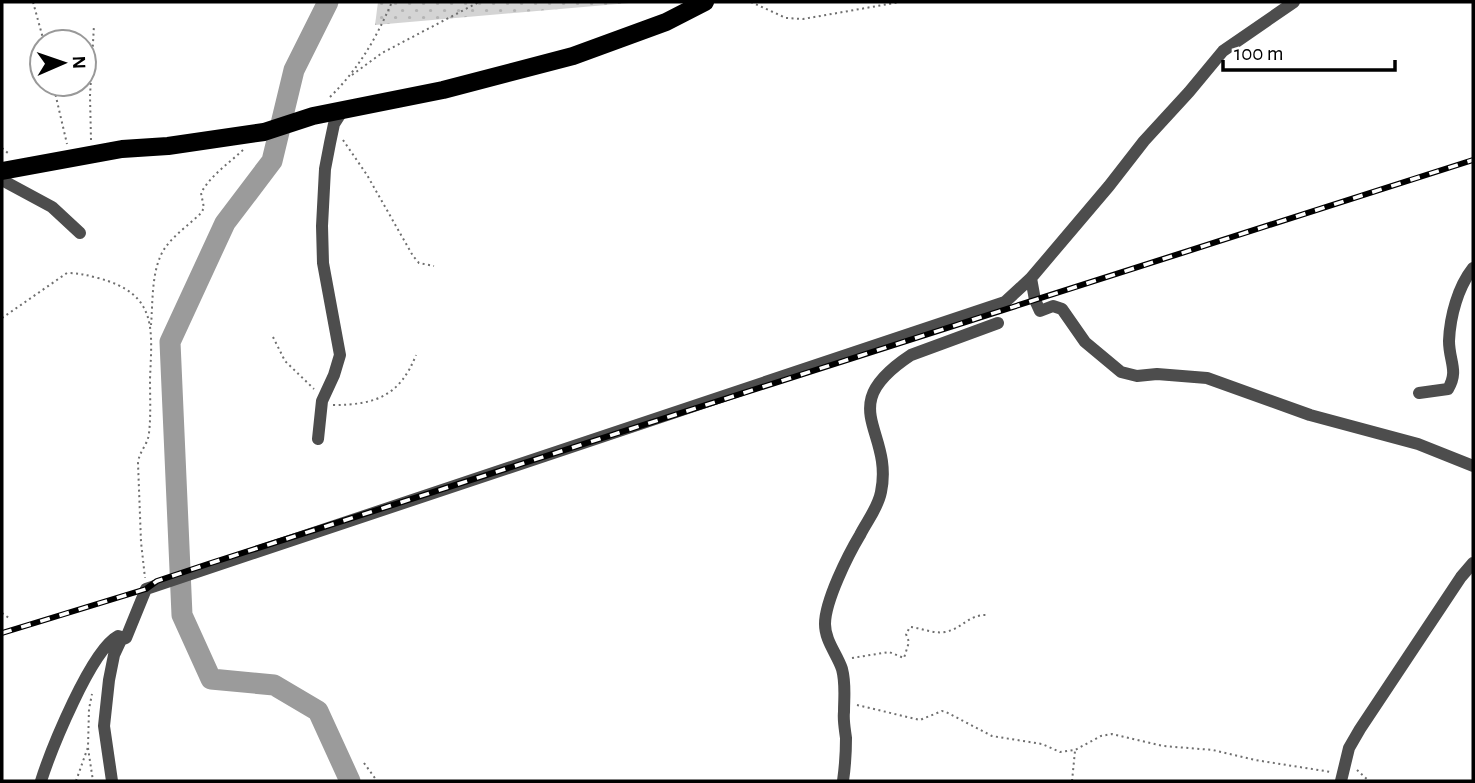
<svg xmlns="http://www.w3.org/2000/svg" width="1475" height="783" font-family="'Alegreya Sans',sans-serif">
<defs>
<pattern id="grass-dots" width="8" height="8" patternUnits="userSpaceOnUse" patternTransform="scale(1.75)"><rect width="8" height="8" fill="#d4d4d4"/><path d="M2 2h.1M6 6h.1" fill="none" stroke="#b4b4b4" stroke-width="1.8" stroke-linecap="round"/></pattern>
</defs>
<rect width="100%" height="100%" fill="#fff"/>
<path fill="url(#grass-dots)" d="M378,2H641L375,25Z"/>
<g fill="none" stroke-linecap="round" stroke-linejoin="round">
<path stroke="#9b9b9b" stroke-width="21" d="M328,2L294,70L272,161L225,223L170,342L182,615L211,679L274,685L318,711L350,781"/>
<path stroke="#6f6f6f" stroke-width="2" stroke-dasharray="2 3.5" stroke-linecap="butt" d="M33,2L44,42
M751,2L786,18L803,19L900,2
M352,75L382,53L479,2
M53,84L67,144
M330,97C360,67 375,40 392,2
M91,140L90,96L94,25
M343,140L367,175L413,256L419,263L434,266
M2,148L9,154
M2,318L67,273C78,273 87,275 98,278C158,294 152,328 150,379C150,397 151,416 149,433C148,445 139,451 138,463L141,542L145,578
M151,325C153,302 151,268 165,248C174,235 190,224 201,213L204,208L201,193C211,175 228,164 243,150
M273,337L285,361L314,389
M333,405C375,405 400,396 416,355
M2,613L9,618
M852,658L889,652L904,658L909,642L906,634L910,627C922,628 933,634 945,632C962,629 969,614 987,615
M857,705L920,720L942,711L946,712L992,736L1042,744L1060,752L1075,750L1101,736L1112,734L1163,746L1213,750L1255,760L1331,772
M88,748L93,781
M364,763L377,781
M1357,770L1369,781
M76,781L88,747L89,709L92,694
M1072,781L1075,751"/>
<path stroke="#4d4d4d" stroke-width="12" d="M2,180L52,207L80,233
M1031,278L1035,300L1040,311L1053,306L1062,309L1085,342L1121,372L1137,376L1157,374L1207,378L1310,415L1418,444L1473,466
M1419,393L1448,389C1459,371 1449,361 1449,341C1450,316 1458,287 1473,268
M318,439L322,401L334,375L340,355L323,263L322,226L325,169L330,143L334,124L343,110
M41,781C51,750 91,650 118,636L125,638
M112,781L104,726L109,680L114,655L121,640L126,638L146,589L1005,302L1031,278L1109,186L1144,141L1189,92L1223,51L1294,2
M843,781C845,767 846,753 846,738C845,730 843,720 844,712C844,697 846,684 842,669C837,654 825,641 825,624C825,601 848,555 860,535C867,521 878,508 881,492C894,429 832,407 911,355L998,323
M1341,781L1349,748L1360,729L1461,577L1473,563"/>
<path stroke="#000" stroke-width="18" d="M2,171L122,149L168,146L264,132L313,116L443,90L573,56L666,22L705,2"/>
<g stroke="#000" stroke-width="6">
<path id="rail" d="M2,633L146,589L157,581L211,563L1473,160"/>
</g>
<use href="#rail" stroke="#fff" stroke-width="3.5" stroke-dasharray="10" stroke-linecap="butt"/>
</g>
<rect width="1475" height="783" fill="none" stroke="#000000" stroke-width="7"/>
<g transform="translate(63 63) rotate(88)"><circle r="33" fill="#ffffff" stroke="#999999" stroke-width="2"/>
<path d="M0-5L12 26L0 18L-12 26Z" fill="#000000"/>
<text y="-10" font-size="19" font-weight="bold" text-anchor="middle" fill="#000000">N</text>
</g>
<path d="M1223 60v10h172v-10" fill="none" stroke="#000000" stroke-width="3.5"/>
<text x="1234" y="60" font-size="21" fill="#000000" stroke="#ffffff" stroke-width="5" paint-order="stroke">100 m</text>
</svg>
